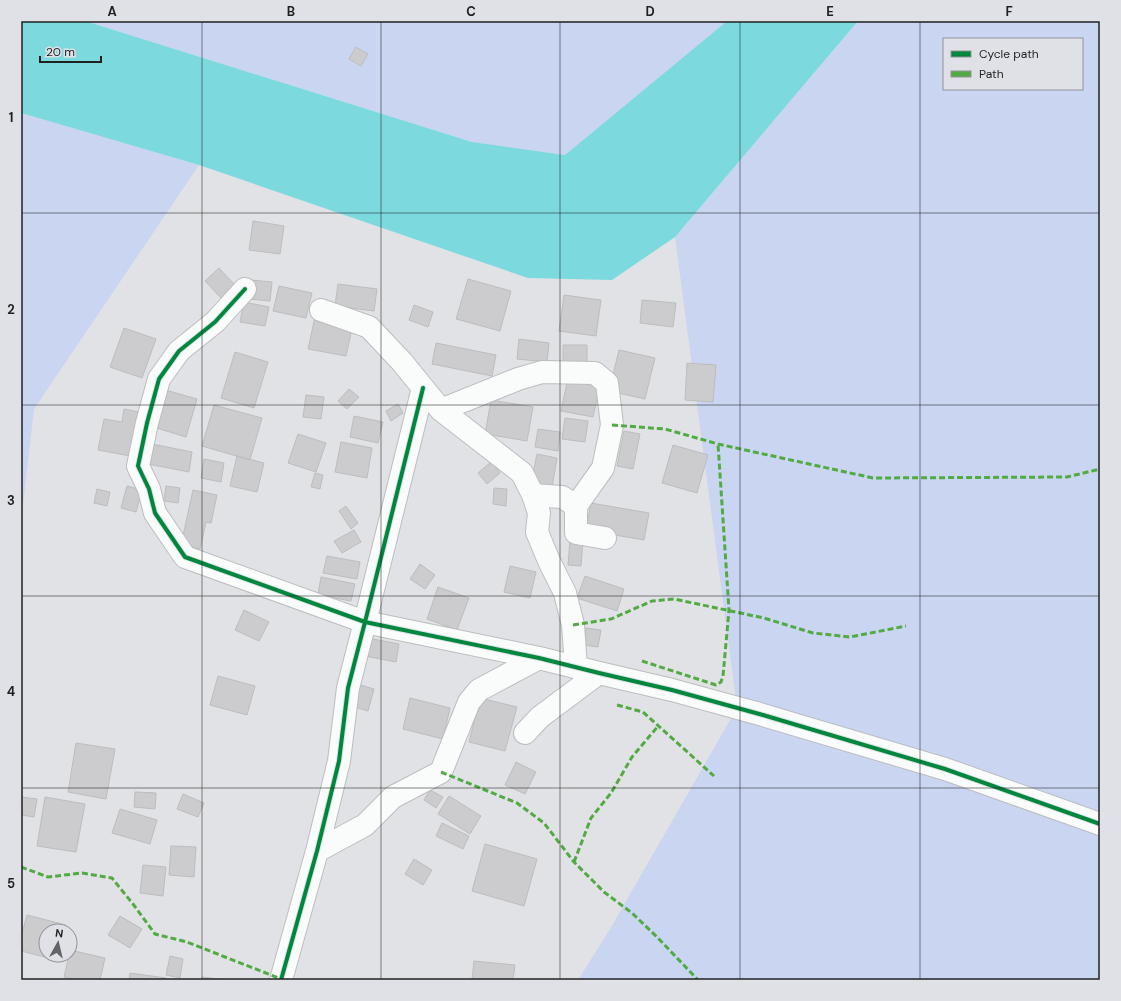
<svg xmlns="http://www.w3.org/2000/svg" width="1121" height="1001" font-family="'DM Sans',sans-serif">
<rect width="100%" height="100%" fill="#e1e2e5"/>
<path fill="#c9d5f1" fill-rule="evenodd" d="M85,21H727L565,155L472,142Z
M858,21H1100V980H578L610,929L737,708L675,237ZM944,39H1082V89H944Z
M21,113L199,165L34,409L21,523Z"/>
<path fill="#7cdadf" d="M21,21H85L472,142L565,155L727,21H858L675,237L612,280L528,278L199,165L21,113Z"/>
<path fill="#cccbcd" stroke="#bdbdbf" d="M356,47L368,54L361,66L349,59Z
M253,221L284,226L280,254L249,250Z
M219,268L236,286L222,299L205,281Z
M468,279L511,291L500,331L456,319Z
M251,280L272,282L270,301L249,299Z
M338,284L377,289L374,311L335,306Z
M279,286L312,293L306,318L273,311Z
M564,295L601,300L596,336L559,331Z
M642,300L676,303L673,327L640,323Z
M244,302L269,307L265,326L240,322Z
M414,305L433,312L428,327L409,320Z
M315,317L353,324L346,356L308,349Z
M124,328L156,339L142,378L110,367Z
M519,339L549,343L547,362L517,359Z
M436,343L496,355L492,376L432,364Z
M563,345H587V363H563Z
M619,350L655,358L645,399L609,391Z
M235,352L268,362L254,408L221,398Z
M687,363L716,365L713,402L685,400Z
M568,378L600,385L593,417L561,411Z
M162,389L197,399L186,437L150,426Z
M349,389L359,397L347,409L338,401Z
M306,395L324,397L321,419L303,417Z
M491,400L533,407L527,441L485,434Z
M398,404L403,413L391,421L386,411Z
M214,405L262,418L250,460L202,446Z
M124,409L144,413L136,457L98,450L104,419L122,422Z
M354,416L383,422L378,443L350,437Z
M565,418L588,421L585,442L562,439Z
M538,429L560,432L558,451L535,447Z
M624,431L640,434L633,469L617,466Z
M298,434L326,443L316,472L288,463Z
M341,442L372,448L367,478L335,472Z
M147,443L192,452L189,472L143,463Z
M673,445L708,455L697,493L662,483Z
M537,454L557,458L552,487L531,483Z
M237,456L264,463L257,492L230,486Z
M204,459L224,463L221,482L201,478Z
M491,462L500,473L487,484L478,473Z
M315,473L323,475L320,489L311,487Z
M127,486L142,490L136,512L121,508Z
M166,486L180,488L178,503L164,501Z
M494,488L507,489L506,506L493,504Z
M97,489L110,492L107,506L94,503Z
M193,490L217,495L211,523L206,522L200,549L181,545Z
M591,503L649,513L644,540L586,530Z
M346,506L358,523L351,529L339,511Z
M354,530L361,542L342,553L334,541Z
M570,540L583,541L581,566L568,565Z
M327,556L360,562L357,579L323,573Z
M420,564L435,575L425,589L410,579Z
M510,566L536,572L530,598L504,592Z
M585,576L624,589L617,611L577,598Z
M321,577L355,584L351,601L318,595Z
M438,587L469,598L457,630L427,619Z
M244,610L269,622L259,641L235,630Z
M586,628L601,630L598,647L584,645Z
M368,638L399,644L396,662L365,656Z
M218,676L255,686L247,715L210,705Z
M357,684L374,689L368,711L351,706Z
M410,698L450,708L443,739L403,729Z
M480,698L517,707L505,751L469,742Z
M76,743L115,749L106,799L68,792Z
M516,762L536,772L525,794L505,785Z
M430,790L443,797L436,808L424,800Z
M135,792L156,793L155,809L134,807Z
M183,794L204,803L198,817L177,809Z
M449,796L481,816L470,834L438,814Z
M21,797L37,799L34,817L21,815Z
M45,797L85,804L76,852L37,846Z
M120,809L157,820L150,844L112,833Z
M442,823L469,836L463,849L436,836Z
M485,844L537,859L524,906L472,891Z
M171,846L196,847L194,877L169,875Z
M414,859L432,870L423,885L405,874Z
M143,865L166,867L163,896L140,893Z
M27,915L66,925L64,931H46V955H58L56,960L21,951V937Z
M120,916L142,929L130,948L108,935Z
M70,950L105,958L100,980H78L64,977L69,955H70Z
M170,956L183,959L180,978L166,975Z
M474,961L515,965L513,980H472Z
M130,973L166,978V980H129Z
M202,977L226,980H202Z"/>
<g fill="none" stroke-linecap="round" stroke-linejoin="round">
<g stroke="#bdbdc0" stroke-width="24">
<path id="minor" d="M245,289L215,322L179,351L159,379L147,423L138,466L149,489L155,513L185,557L365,622L539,658L599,673L672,690L763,715L945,769L1100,824
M321,310L369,327L402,362L441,410L522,473L533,495L562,497L576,506
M441,410L518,379L542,372L595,373L607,383L612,425L603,468L576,506V533L605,538
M533,495L539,513L537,532L549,561L565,593L573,625L576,667
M525,733L540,717L599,673
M317,851L365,825L393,797L441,772L469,702L479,690L539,658
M281,980L317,851L339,761L348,688L365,622L423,388"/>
</g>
<use href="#minor" stroke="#fafbfb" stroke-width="22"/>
<path stroke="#52aa43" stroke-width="3" stroke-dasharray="6 3" stroke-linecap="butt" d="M612,425L665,429L718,444L873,478L1067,477L1100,469
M573,625L611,619L652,601L674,599L764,618L813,633L850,637L906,626
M642,661L716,685L721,682L723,676L729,610L718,444
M617,705L643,712L714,776
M441,772L517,803L544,823L574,862L604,892L632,913L657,937L698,980
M574,862L591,818L611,793L632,757L659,725
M21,867L48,877L82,873L112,878L133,904L155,934L187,942L281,979"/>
<g stroke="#dfe1e7" stroke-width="6">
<path id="cycleway" d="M245,289L215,322L179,351L159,379L147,423L138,466L149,489L155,513L185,557L365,622L539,658L599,673L672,690L763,715L945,769L1100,824
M281,980L317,851L339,761L348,688L365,622L423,388"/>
</g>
<use href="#cycleway" stroke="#00873e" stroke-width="4"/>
</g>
<path fill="none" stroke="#1f2022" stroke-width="1" stroke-opacity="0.55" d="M202,21V980M381,21V980M560,21V980M740,21V980M920,21V980M21,213H1100M21,405H1100M21,596H1100M21,788H1100"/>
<rect width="1121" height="1001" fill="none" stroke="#dfe1e7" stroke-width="44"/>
<rect x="943" y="38" width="140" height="52" fill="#dfe1e7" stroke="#929498"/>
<rect x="951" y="51" width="20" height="6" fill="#00873e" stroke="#929498"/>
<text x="979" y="58" font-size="12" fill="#1f2022">Cycle path</text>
<rect x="951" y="71" width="20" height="6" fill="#52aa43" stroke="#929498"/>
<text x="979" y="78" font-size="12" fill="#1f2022">Path</text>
<g transform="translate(58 943) rotate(8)"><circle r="19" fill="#dfe1e7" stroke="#929498"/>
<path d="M0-3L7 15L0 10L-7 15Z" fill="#636466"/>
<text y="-6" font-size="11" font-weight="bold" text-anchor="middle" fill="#1f2022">N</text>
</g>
<path d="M40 56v6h61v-6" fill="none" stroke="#1f2022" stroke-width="2"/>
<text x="46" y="56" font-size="12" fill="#1f2022" stroke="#dfe1e7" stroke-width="3" paint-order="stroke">20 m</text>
<rect x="22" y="22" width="1077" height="957" fill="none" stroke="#1f2022" stroke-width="1.5"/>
<g font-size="13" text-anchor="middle" font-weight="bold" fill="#1f2022">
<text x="112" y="16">A</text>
<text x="291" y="16">B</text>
<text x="471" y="16">C</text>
<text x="650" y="16">D</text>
<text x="830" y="16">E</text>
<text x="1009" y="16">F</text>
<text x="11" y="122">1</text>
<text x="11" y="314">2</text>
<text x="11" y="505">3</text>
<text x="11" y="696">4</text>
<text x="11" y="888">5</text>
</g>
</svg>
